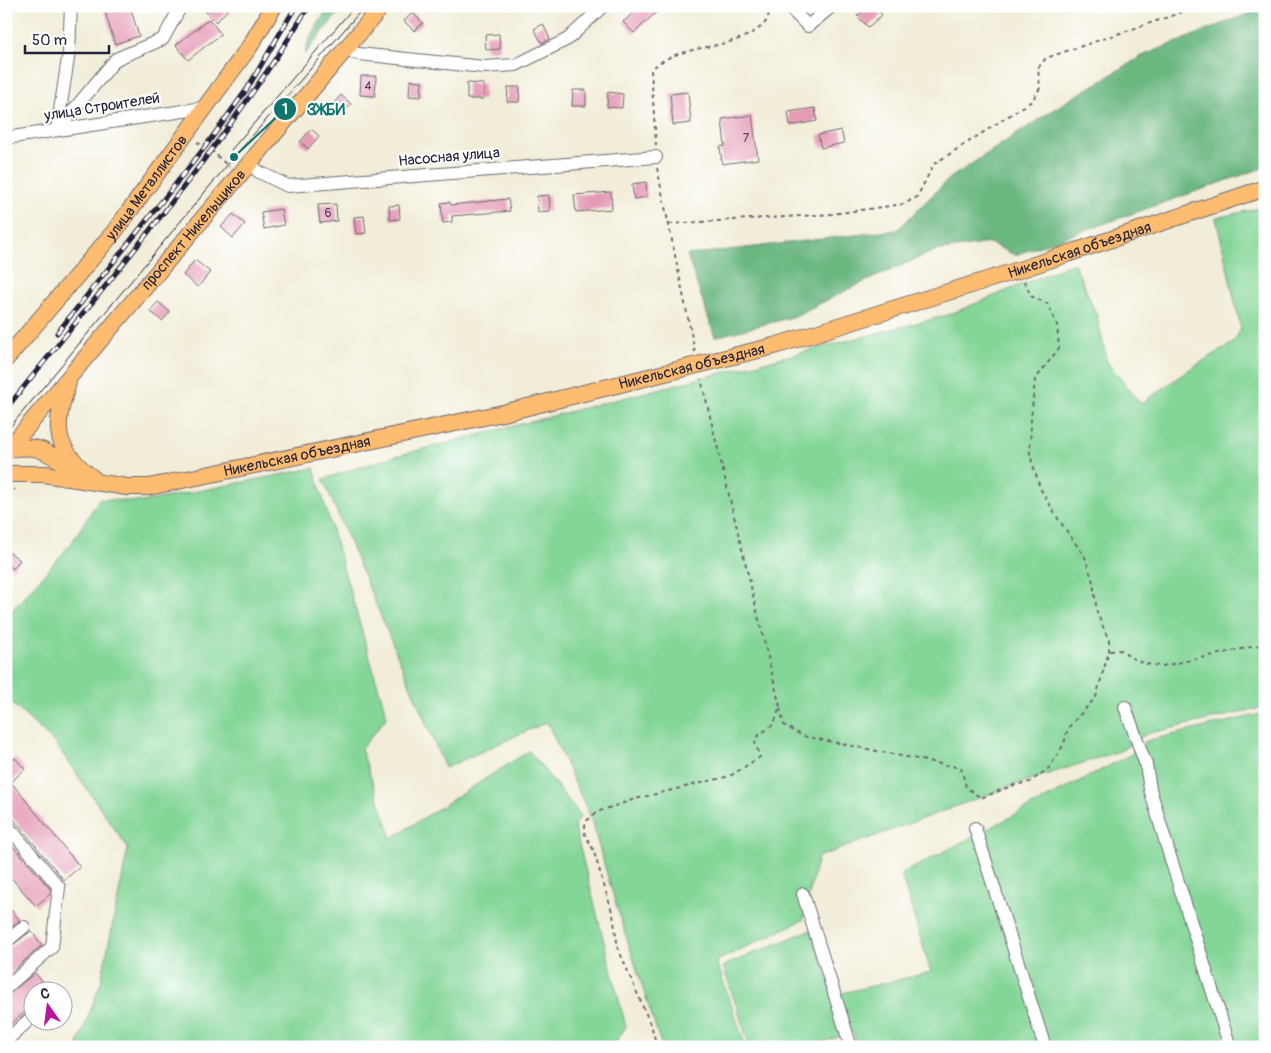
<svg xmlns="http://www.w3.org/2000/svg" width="1271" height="1053" font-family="Pangolin,sans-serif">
<rect width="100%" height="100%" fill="#fff"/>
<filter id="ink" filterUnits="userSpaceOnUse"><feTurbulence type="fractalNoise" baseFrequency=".02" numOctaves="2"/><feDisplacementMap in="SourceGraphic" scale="10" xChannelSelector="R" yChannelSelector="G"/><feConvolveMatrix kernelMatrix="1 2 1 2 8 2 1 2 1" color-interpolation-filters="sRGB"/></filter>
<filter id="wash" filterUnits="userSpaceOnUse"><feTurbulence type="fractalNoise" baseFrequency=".0096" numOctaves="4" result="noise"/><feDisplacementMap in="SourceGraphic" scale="20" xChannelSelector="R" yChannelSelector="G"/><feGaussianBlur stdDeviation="1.12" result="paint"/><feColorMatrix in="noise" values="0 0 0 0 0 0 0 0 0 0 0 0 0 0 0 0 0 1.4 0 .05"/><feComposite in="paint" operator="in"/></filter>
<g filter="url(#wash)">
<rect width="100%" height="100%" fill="#f2edd8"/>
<path fill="#84d698" stroke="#537c6a" d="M1265,207V707L1146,734L1120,751L1014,785L818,857L803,920L716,961L746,1047H662L618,911L590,816L547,722L445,768L323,479L392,457L948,315L1074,263L1097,316L1107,362L1141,404L1190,369L1233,343L1241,329L1216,218Z
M314,468L387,717L361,749L392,838L529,751L581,816L574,825L626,1027L612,1047H77L101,982L128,848L56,744L6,698V617L71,544L99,499L143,502Z
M1265,713V1047H858L853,1032L809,1047H750L723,966L810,930L834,995L931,972L901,874L1130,755L1146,741Z"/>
<path fill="#6bb780" stroke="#466c5e" d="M329,6H344L305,54L308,41Z
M1265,7V167L1015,255L990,243L934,251L855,286L793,317L715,337L687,255L897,230L950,178L1059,106L1142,56Z"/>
<g id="blocks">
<path fill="#e59ab6" d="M103,6H130L139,36L115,44Z
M200,6H231L216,22Z
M641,6H663L634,33L623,22Z
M868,6H874L882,15L868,27L857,16Z
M413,13L423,23L414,31L404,21Z
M209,19L221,34L188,60L176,45Z
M543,24L550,39L542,43L534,29Z
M499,34L500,49L486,50L485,35Z
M361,76H376L375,96L360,95Z
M410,80L422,81L421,97L409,96Z
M467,83L484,84V99H467Z
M508,87H520L519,102H507Z
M573,90H586V106H572Z
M608,92L623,94L622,108L607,107Z
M688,92L691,123L673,125L670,94Z
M341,95L351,104L343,113L333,104Z
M815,108L817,121L790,126L788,112Z
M752,115L758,159L722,164L720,147L725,146L722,119Z
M311,129L319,136L308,149L300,142Z
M841,130L844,143L821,148L818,135Z
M646,182L647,197L634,199L632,184Z
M611,192L612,209L576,212L574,195Z
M549,195L550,211L538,212L537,196Z
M508,199L510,211L452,216V222L443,223L441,203L450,202L451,205Z
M336,204L337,221L320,223L318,205Z
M399,205L400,219L390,220L389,206Z
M281,209L284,225L264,229L261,212Z
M233,214L245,224L233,238L221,227Z
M364,216L366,233L356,234L354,217Z
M195,260L210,272L198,287L183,275Z
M158,302L170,312L162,321L150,311Z
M6,550L20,560L13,569L6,564Z
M15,758L25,769L11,782L80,867L64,880L6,810V766Z
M6,838L51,890L50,894L36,906L6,872Z
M6,904L20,920L6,931Z
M31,931L42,945L6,977V950Z
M35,973L50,990H32V1005L6,1029V996Z"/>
</g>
</g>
<g filter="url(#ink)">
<use href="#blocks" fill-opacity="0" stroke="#6b6972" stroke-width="1"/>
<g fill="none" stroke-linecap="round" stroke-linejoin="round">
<g stroke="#6b6972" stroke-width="14">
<path id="minor" d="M788,6L808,26L832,6
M345,50L359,54L484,67L516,65L568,39L603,6
M57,130L116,59L163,39L181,6
M57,130L69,52L71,6
M6,138L203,108
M250,164L259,172L288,186L656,157
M1125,707L1146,765L1150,789L1168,850L1230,1047
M6,824L59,887L52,947L6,988
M975,828L1045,1047
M803,894L851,1047
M6,942L24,927
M6,1041L32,1017"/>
</g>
<g stroke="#6b6972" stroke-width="18">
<g id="major">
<path id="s1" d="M6,359L114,232L250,46L274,6"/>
<path d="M68,383C53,429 53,448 94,479"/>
<path d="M9,449C45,443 47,455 76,470"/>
<path id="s2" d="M6,452L382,6"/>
<path id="s3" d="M6,474H44L127,487H149L503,413L774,346L1019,270L1265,188"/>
</g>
</g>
<path stroke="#6b6972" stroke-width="2" stroke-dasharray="4 4" stroke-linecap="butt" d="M197,142L212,151L229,167
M656,146L651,70C681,40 732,54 764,24C768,20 769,12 771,6
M657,168L695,352
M669,224L832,214L904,204L917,197L934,164L1032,101L1040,88L1038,68L1046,58L1201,6
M6,494L15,489
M1110,651L1121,650C1134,661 1145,665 1163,666L1265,644
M780,708L784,725L803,736L961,768L966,787L981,798L1014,785L1030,782L1049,768L1064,744L1068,728L1096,697L1109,651V640L1097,613L1093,582L1085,557L1059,520L1040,488L1030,455L1031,419L1035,380L1059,348L1057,325L1048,304L1031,296L1024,281
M657,1047L652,1028L618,948L613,915L593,849L585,834V822L597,812L635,799L730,776L760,757L755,742L759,735L774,724L780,707L701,379"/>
<use href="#minor" stroke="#fff" stroke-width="12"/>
<use href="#major" stroke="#fdbc70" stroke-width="16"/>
<path stroke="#22223b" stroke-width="1" d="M231,150L355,6
M6,432L234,157L365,6"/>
<g stroke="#22223b" stroke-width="5">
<path id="rail" d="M57,333L205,147L247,89L296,6
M6,409C111,278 221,150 309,6"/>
</g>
<use href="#rail" stroke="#fff" stroke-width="3" stroke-dasharray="9" stroke-linecap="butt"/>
</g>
</g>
<g text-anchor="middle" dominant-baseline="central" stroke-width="4" stroke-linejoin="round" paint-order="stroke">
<g font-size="12" fill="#53405a">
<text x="368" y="86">4</text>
<text x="746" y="138">7</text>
<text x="328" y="213">6</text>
</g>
<g font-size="15" fill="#22223b" stroke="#fff">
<text transform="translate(102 107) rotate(-9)">улица Строителей</text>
<text transform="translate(449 157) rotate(-5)">Насосная улица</text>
<text stroke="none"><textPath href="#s1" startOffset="222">улица Металлистов</textPath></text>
<text stroke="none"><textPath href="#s2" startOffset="291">проспект Никельщиков</textPath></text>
<text stroke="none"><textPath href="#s3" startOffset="1105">Никельская объездная</textPath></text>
<text stroke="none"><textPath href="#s3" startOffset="700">Никельская объездная</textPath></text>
<text stroke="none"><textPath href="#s3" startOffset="295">Никельская объездная</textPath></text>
</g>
</g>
<path fill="none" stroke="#0f766e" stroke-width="2" d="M234 157L285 109"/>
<g fill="#0f766e" stroke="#fff" stroke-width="2">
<circle cx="234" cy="157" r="5"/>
<circle cx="285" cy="109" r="12"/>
</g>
<g font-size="15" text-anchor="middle" font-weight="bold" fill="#fff">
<text x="285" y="114">1</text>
</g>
<g font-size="16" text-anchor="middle" font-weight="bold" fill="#0f766e" stroke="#fff" stroke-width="4" stroke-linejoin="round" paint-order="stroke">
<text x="326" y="115">ЗЖБИ</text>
</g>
<rect width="1271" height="1053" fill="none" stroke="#fff" stroke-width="25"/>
<g transform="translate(48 1006) rotate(346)"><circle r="24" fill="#ffffff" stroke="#a7a7b1"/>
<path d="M0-4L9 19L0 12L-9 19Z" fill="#b5179e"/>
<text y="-8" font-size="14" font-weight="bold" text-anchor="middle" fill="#22223b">С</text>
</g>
<path d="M25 45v8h84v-8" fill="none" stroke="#22223b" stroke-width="2.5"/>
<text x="32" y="45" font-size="15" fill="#22223b" stroke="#ffffff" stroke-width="4" paint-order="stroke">50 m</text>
</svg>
